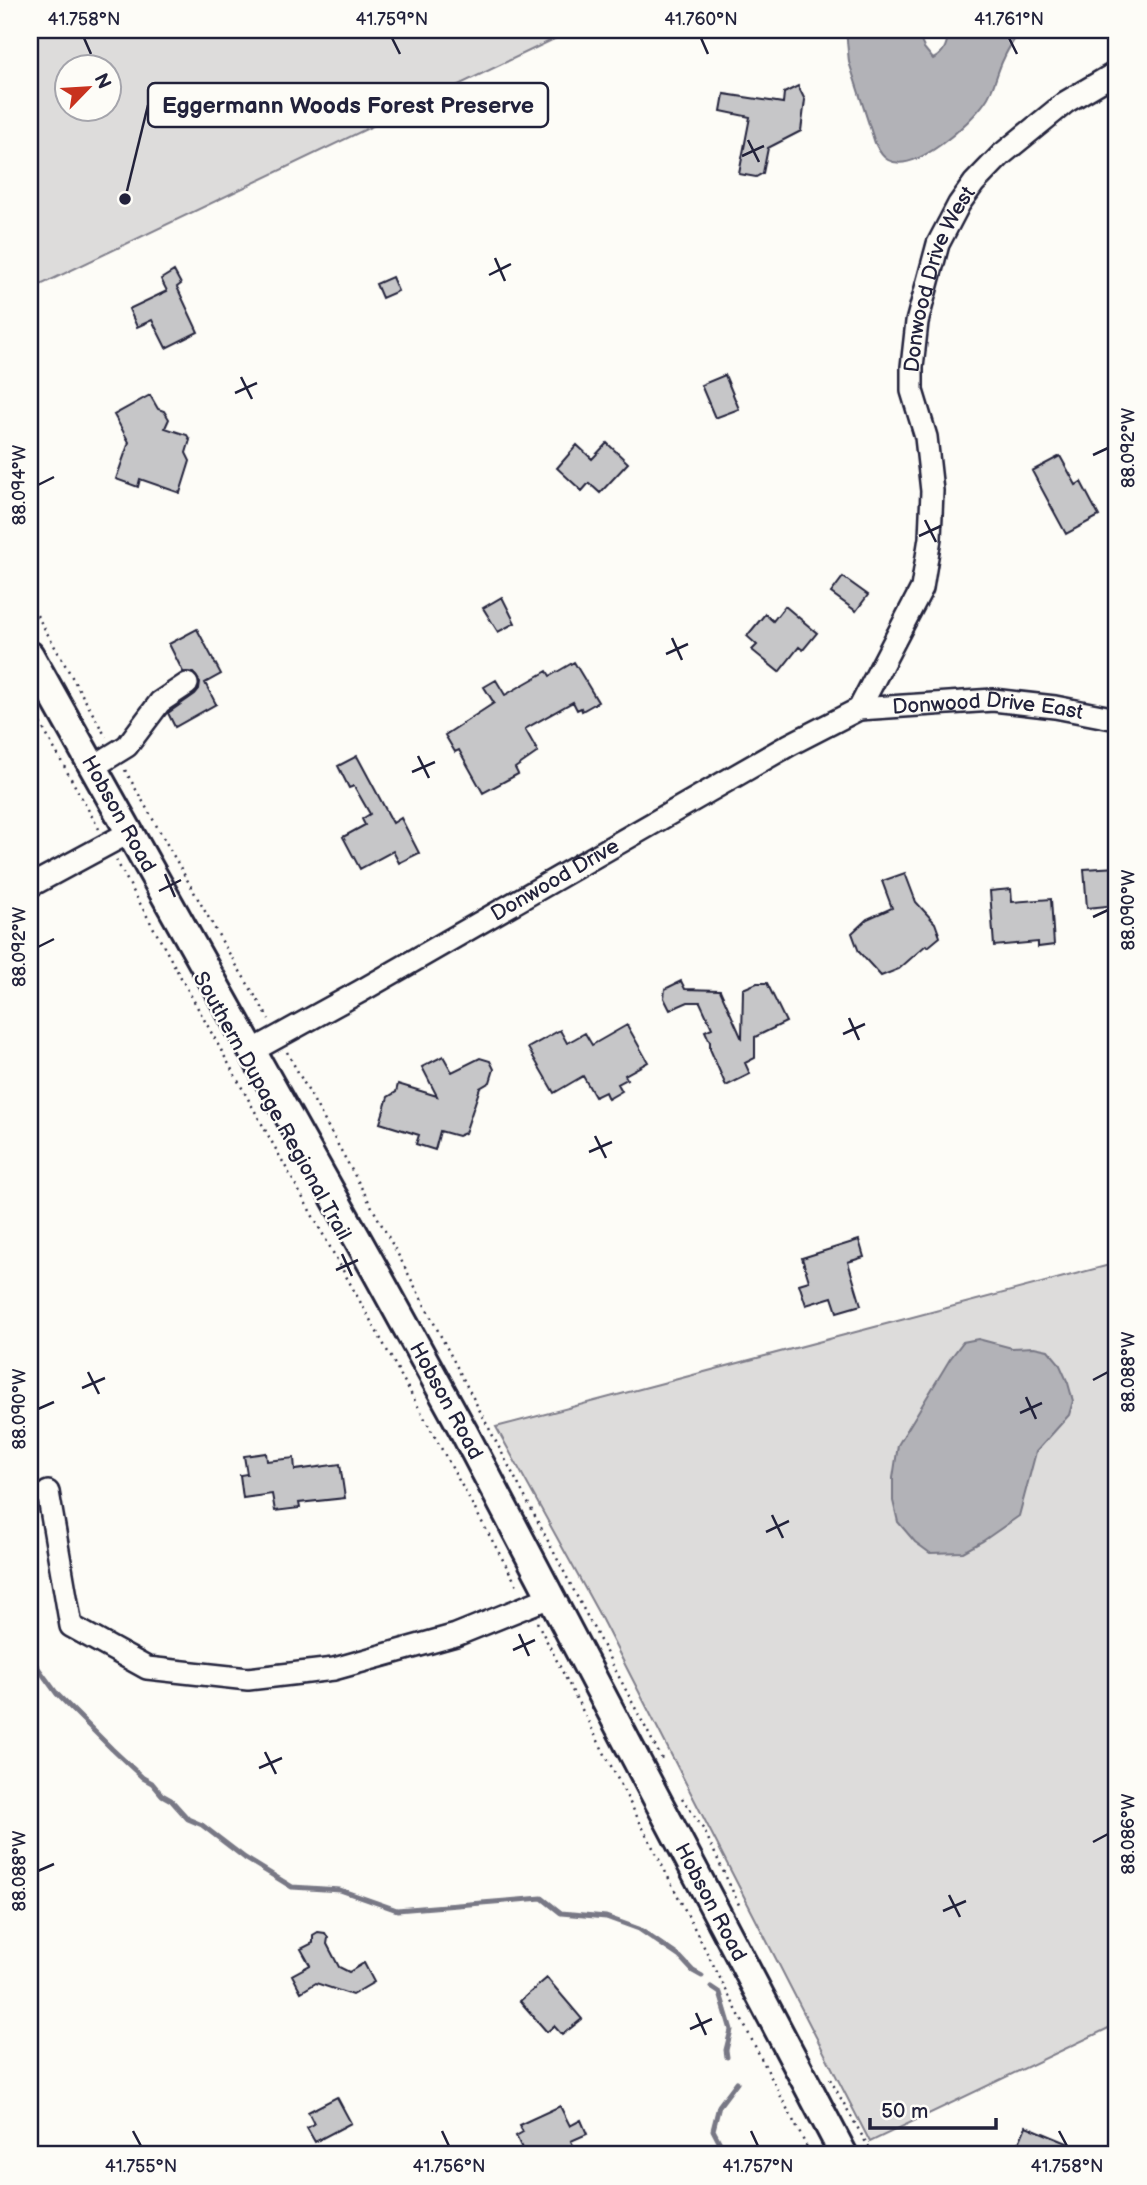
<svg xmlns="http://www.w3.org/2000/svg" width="1147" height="2185" font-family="'Balsamiq Sans',sans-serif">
<rect width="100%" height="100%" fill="#fdfcf7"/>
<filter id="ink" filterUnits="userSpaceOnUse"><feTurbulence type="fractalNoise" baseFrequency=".0143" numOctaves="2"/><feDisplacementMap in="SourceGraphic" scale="14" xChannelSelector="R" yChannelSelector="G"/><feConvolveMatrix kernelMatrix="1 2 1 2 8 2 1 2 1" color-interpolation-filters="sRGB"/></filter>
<g filter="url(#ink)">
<path fill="#dddcdb" stroke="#807f8b" stroke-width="2" fill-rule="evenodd" d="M30,30H573L30,290ZM66,66H108V108H66Z
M1117,1263V2024L870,2142L598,1612L496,1427Z"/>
<path fill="#b2b2b7" stroke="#787885" stroke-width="2" d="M846,30H916L924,48L933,59C945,53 948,43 948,30H991L998,37L1009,30H1020C1015,39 1008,48 1004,58C996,73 995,89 985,102C970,123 915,175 888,160C881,156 878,149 875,143L849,62Z
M978,1339L1012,1348L1034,1347L1048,1350L1059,1363L1068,1383L1073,1401L1069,1415L1036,1452L1019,1516L983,1541L963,1552L930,1553L915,1542L898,1522L893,1501V1478L898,1445L950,1359L963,1342Z"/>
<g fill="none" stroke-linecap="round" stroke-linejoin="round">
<path stroke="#787885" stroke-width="5" d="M30,1657L57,1694L112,1749L143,1778L152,1783L162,1795L171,1800L188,1819L202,1825L245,1858L292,1887L340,1890L397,1910L542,1898L561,1913L606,1917L639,1929L680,1957L693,1971L702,1976
M711,1987L720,1993L731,2030L726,2050L727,2057
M726,2155L713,2130L719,2106L737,2082"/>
</g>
<path fill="#c6c6c8" stroke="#22223b" stroke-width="2" d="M798,86L805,100L801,131L768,148L763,173L756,177L739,174L750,117L721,111L724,94L783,103L784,93Z
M174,271L181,284L177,287L198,332L166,348L152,320L137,327L129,309L167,291L161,279Z
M392,277L398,291L382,298L376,284Z
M725,375L739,409L715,418L701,385Z
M150,395L158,409L164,411L169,419L165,428L187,435L190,440L186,453L190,461L180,493L140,479L138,487L116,479L129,442L114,415Z
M607,443L628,463L600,493L589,483L582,491L557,468L577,445L592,459Z
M1060,456L1076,485L1081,482L1099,516L1066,534L1032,471Z
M843,577L868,595L856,611L831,593Z
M502,597L515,623L498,632L483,608Z
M785,606L817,633L803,650L799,647L779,672L752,650L757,645L747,636L765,614L773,621Z
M197,629L221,674L205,683L216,704L175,727L168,713L195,694L199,689L200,682L193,673L183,672L169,644Z
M574,662L598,702L582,711L581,708L577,710L573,702L525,729L538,752L515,768L518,774L483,793L459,750L455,752L445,735L494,703L484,687L496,680L505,695L547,671L550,676Z
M357,756L393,823L401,818L419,853L399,863L393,851L360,869L343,837L365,825L362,819L370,814L354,786L349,788L338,766Z
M1117,867V905L1087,908L1084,869Z
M905,873L916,902L935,923L940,937L928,947L926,945L899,969L881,976L859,952L852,933L867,919L892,908L882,881Z
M1011,889L1012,902L1051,899L1054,945L1038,947V942L994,946L990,891Z
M681,981L685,989L720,990L742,1039L743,989L757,983H767L786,1022L755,1037V1058L745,1063L750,1074L726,1086L710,1049V1042L705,1031L712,1028L700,1002H688L670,1010L664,998L665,989Z
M627,1025L648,1062L625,1075L627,1079L618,1084L622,1091L608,1099L605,1092L595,1097L583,1076L554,1093L528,1048L560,1030L567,1043L585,1033L592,1045Z
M443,1056L452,1072L480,1058L490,1061L494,1069L490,1082L480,1088L465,1133L458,1136L440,1131L435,1150L416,1144L419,1135L380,1123L388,1097L396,1092L398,1084L437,1096L422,1067Z
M859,1240L864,1257L848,1262L861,1305L837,1312L832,1297L806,1305L799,1284L809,1281L802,1258Z
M266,1453L267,1461L294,1458L295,1470L340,1464L345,1498L299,1503L300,1508L275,1511L272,1494L243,1498L240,1475L247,1474L244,1456Z
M318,1932L325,1933L328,1938L327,1944L339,1967L349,1972L364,1963L374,1982L352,1995L316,1983L301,1992L292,1975L310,1965L301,1949L313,1943V1935Z
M547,1978L582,2019L562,2035L554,2026L547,2032L520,2001Z
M337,2097L351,2123L315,2142L307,2128L314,2124L308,2112Z
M560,2106L570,2126L581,2120L587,2134L571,2141L578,2155H525L516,2136L523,2132L519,2125Z
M1026,2126L1096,2155H1014Z"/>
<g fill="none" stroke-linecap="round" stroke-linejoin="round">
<g stroke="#22223b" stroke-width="26">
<g id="minor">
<path id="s1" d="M859,709L922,588L930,538L932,491L926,437L912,391V367L917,322L938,244L959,204L974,183L1001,155L1066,102L1117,72"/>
<path d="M93,767L127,746L160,702L187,684"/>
<path d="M30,886L130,832"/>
<path id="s2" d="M252,1051L361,991L789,745L859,709L993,700L1055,707L1117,719"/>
<path d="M48,1492L71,1626L147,1668L248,1679L334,1669L456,1635L550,1597"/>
</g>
</g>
<g stroke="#22223b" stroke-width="32">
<g id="major">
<path id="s3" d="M30,655L376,1272L464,1432L844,2155"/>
</g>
</g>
<path stroke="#22223b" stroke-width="2.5" stroke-dasharray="2 5" stroke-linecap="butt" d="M30,603L106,737
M30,705L99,829
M125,770L223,943L269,1019
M116,860L519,1589
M287,1052L401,1260L663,1761
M537,1622L811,2155
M682,1798L704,1830L741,1909
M830,2079L873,2155"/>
<use href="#minor" stroke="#fdfcf7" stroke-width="21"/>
<use href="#major" stroke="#fdfcf7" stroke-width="26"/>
</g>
</g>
<path fill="none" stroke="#22223b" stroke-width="2.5" d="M84,38L91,54M392,38L400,54M701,38L708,54M1009,38L1017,54M748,140L759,162M742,156L764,146M495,258L505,281M489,275L511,264M241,377L252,399M235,393L257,383M1093,455L1108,448M38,485L54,477M925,520L936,542M919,536L941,526M672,638L682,660M666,654L688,644M418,756L429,778M412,772L435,762M165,874L175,897M159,891L181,880M1093,917L1108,910M38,947L54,939M849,1018L859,1040M843,1034L865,1024M595,1136L606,1158M589,1152L612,1142M342,1254L352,1276M336,1270L358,1260M88,1372L99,1394M1093,1380L1108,1372M82,1388L105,1378M1026,1397L1036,1419M38,1409L54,1402M1020,1413L1042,1403M772,1515L783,1538M766,1532L789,1521M519,1634L529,1656M513,1650L535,1640M265,1752L276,1774M259,1768L282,1758M1093,1842L1108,1834M38,1871L54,1864M949,1895L960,1917M943,1911L966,1901M696,2013L706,2035M690,2029L712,2019M133,2131L141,2146M442,2131L449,2146M751,2131L758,2146M1059,2131L1067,2146"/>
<g text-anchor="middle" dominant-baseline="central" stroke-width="5" stroke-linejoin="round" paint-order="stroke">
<g font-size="21" fill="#22223b" stroke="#fdfcf7">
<text stroke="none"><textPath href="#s1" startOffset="453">Donwood Drive West</textPath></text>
<text stroke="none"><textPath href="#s2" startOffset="826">Donwood Drive East</textPath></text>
<text stroke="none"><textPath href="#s3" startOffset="182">Hobson Road</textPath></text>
<text stroke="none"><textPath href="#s2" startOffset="348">Donwood Drive</textPath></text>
<text transform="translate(272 1106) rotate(61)">Southern Dupage Regional Trail</text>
<text stroke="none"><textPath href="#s3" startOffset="854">Hobson Road</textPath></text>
<text stroke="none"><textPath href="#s3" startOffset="1421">Hobson Road</textPath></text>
</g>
</g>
<path fill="none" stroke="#22223b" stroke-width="2.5" d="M125 199L148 105"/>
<circle fill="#22223b" stroke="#fdfcf7" stroke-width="2.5" cx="125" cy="199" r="7"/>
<rect fill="#fdfcf7" stroke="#22223b" stroke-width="2.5" x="148" y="83" width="400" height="44" rx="7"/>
<g font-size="23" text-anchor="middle" font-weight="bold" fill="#22223b">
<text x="348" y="113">Eggermann Woods Forest Preserve</text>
</g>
<rect width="1147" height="2185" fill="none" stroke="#fdfcf7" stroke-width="77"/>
<g transform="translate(88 88) rotate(65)"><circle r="33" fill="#fdfcf7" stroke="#a5a5ac" stroke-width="2"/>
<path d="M0-5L12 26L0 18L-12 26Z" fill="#c8321e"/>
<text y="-10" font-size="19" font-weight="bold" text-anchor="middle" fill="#22223b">N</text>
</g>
<path d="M870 2118v10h126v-10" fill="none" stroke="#22223b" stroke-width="3.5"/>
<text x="881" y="2118" font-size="21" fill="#22223b" stroke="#fdfcf7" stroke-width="5" paint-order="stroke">50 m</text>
<rect x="38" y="38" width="1070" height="2108" fill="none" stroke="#22223b" stroke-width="2.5"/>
<g font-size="18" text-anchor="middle" fill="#22223b">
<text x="84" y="25">41.758°N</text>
<text x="392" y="25">41.759°N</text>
<text x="701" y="25">41.760°N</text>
<text x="1009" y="25">41.761°N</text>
<text transform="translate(1128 448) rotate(-90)" y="6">88.092°W</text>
<text transform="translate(19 485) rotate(-90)" y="6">88.094°W</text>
<text transform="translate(1128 910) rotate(-90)" y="6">88.090°W</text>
<text transform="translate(19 947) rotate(-90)" y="6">88.092°W</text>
<text transform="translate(1128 1372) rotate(-90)" y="6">88.088°W</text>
<text transform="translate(19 1409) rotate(-90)" y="6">88.090°W</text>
<text transform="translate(1128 1834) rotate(-90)" y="6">88.086°W</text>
<text transform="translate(19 1871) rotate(-90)" y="6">88.088°W</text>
<text x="141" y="2172">41.755°N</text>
<text x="449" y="2172">41.756°N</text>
<text x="758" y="2172">41.757°N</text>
<text x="1067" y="2172">41.758°N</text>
</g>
</svg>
